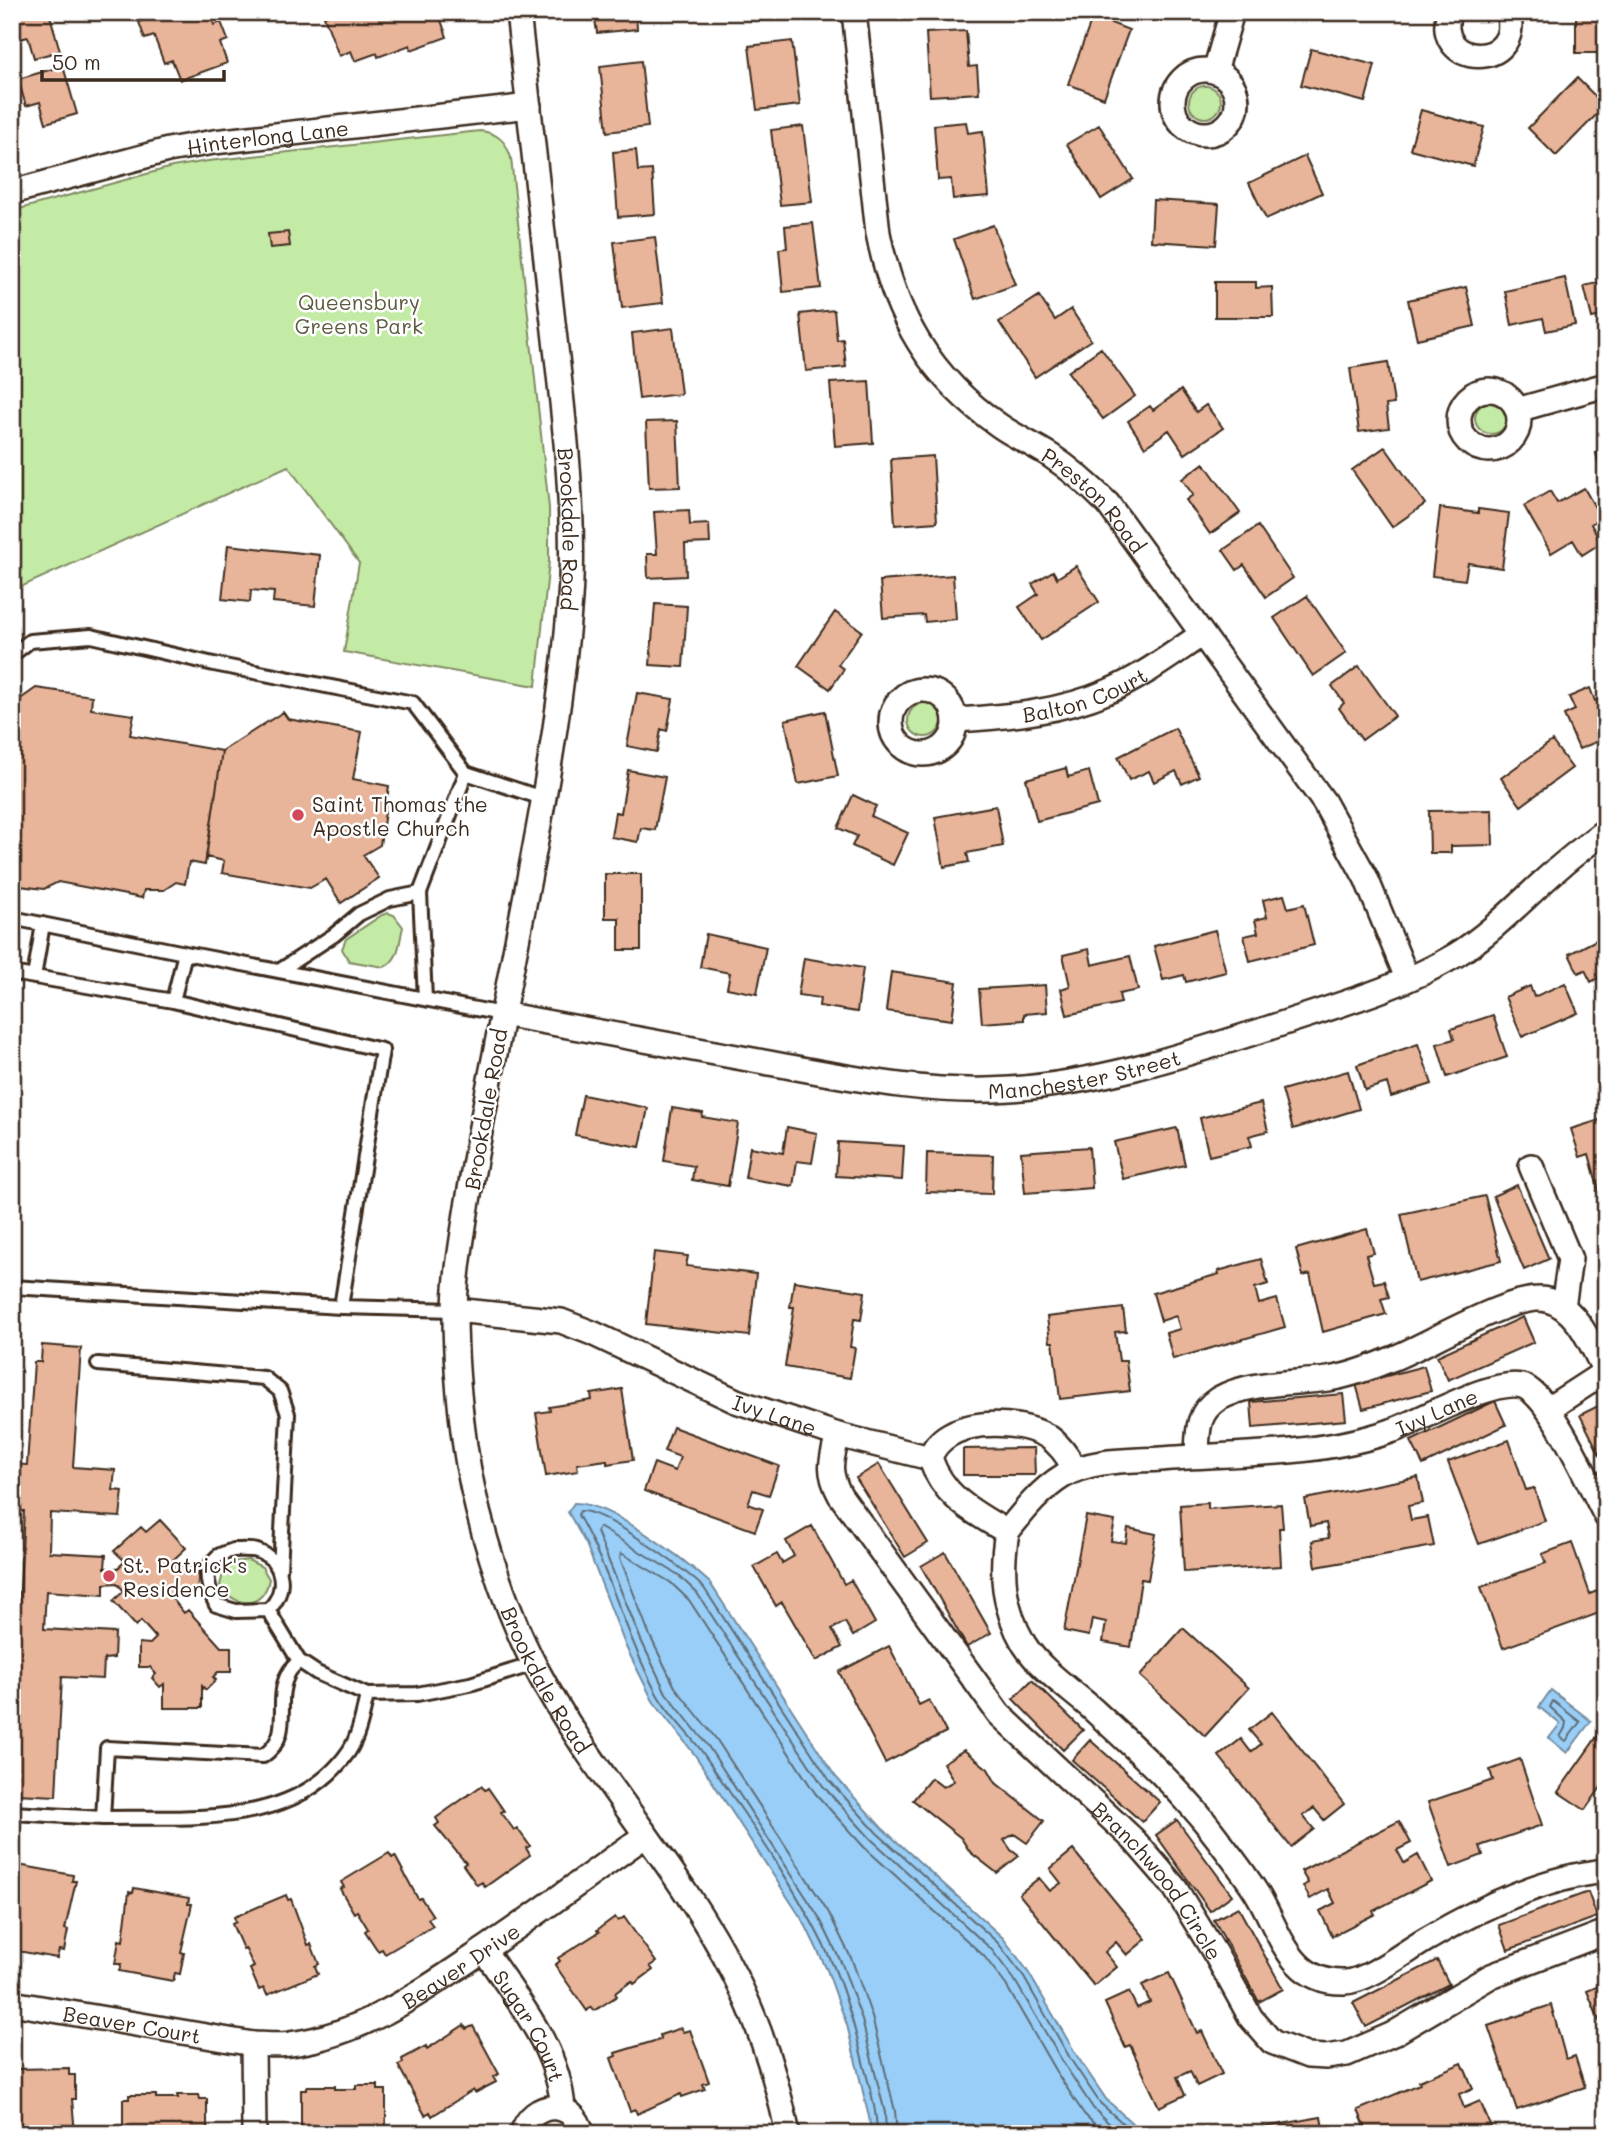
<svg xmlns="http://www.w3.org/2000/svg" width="1618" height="2146" font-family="Mali,sans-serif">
<rect width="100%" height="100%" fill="#fff"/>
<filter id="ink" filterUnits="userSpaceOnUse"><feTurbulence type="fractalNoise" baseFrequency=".0143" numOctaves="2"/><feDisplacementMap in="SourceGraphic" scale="14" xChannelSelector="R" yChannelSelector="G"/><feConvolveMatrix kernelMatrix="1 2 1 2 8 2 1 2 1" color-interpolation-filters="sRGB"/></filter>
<g filter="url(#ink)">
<path fill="#c4eba6" stroke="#808a62" stroke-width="2" d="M1189 102a16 16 0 1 1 32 0a16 16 0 1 1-32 0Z
M480,131C498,133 506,141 511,158L549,508V561L536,686L344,652L359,563L288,466L12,591V211L172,167L208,161Z
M1475 418a16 16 0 1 1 32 0a16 16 0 1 1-32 0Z
M908 720a17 17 0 1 1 34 0a17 17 0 1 1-34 0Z
M388,913L394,915L403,927C399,942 400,960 384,967L349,961L342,949L346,939L382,915Z
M248,1560L262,1567L269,1579C264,1609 235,1609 220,1585L224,1570L234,1562Z"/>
<path fill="#98cef7" stroke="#738ca0" stroke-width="2" d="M574,1503C609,1502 684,1559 710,1583L835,1776L882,1828L1003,1938L1027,1970L1077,2056L1106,2099L1135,2126L1149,2134H871L869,2117L847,2025L827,1970L805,1924L695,1755L653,1701L626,1647L586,1544L568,1512Z
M1551,1690L1591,1721L1567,1753L1549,1738L1560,1724L1539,1707Z"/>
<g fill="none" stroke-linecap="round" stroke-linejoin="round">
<path stroke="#606c75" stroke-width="2" d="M1553,1701L1580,1722L1566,1741L1560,1737L1565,1728L1566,1722L1550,1707Z
M877,2134C877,2111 870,2088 864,2066C856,2032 847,1998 833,1965C799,1890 749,1821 703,1753C689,1733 669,1716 657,1694C626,1637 611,1572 578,1515L580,1511C604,1509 685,1570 704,1588L830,1781L877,1833L998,1943L1022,1974L1071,2060L1100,2103L1135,2134
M886,2134L885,2113L862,2020L842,1964L819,1917L708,1746L666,1693L641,1640L597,1532L599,1527L677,1574L697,1593L823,1786L871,1839L991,1949L1014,1979L1064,2064L1093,2108L1120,2134
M897,2134L895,2111L872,2017L852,1960L829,1913L717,1740L675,1687L650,1636L620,1558L621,1553L670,1582L689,1600L815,1793L864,1847L984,1956L1006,1985L1055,2070L1084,2114L1105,2134"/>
</g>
<path fill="#e8b59a" stroke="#3b2a1e" stroke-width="2" d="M12,12H49L60,51L34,58L28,37L12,41Z
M141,12H210L214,25L221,22L228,40L220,43L227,63L180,80L172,60L164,63L154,36L145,39L139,22L144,20Z
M333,12H438L447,37L411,50L410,45L378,57L377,53L355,61L351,51L339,56L324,16Z
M594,12H636L637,29L597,33Z
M747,12H788V14L747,19Z
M1576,12H1606V53H1576Z
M1093,16L1129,30L1104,98L1068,84Z
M966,31L969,67L977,66L979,93L930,96L926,33Z
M792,41L800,105L757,110L749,46Z
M1311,49L1375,65L1365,102L1301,85Z
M641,61L648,127L607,132L600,66Z
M63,66L77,114L46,123L40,102L26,106L18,79Z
M1577,78L1605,106L1556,156L1528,128Z
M1421,110L1484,127L1473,166L1410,149Z
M966,122L968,133L983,131L989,196L953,199L951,179L938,180L934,125Z
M1099,125L1133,179L1101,199L1067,144Z
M803,126L812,202L780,205L771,130Z
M636,150L638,171L652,170L655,214L618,217L613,152Z
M1305,156L1322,193L1266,219L1249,183Z
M1153,200L1219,204L1216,245L1151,241Z
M813,223L821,288L783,292L779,249L787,248L785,226Z
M993,225L1015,285L975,299L954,239Z
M288,232L290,246L270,248L268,234Z
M655,237L663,303L622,308L614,242Z
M1565,278L1575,325L1546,331L1543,318L1512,325L1505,291Z
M1606,281V315L1592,318L1584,286Z
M1215,282H1256V288L1272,287L1273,317H1215Z
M1466,287L1475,326L1417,339L1408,300Z
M1039,296L1055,320L1071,309L1091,340L1035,377L999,322Z
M834,310L837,340L843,339L846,367L806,371L800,314Z
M673,328L681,394L639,399L632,333Z
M1101,348L1135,396L1103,419L1068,372Z
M1388,362L1394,404L1386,405L1389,428L1359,432L1350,368Z
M869,381L873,443L835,446L830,383Z
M1181,390L1196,412L1206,405L1223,428L1185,454L1169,430L1145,447L1128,421L1150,406L1153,410Z
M677,421L680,487L649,488L646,422Z
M1385,447L1425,504L1392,527L1352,470Z
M1606,450V478L1602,479L1596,453Z
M933,456L937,522L895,525L891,459Z
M1204,463L1240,513L1210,534L1186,500L1193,495L1182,479Z
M1584,488L1601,518L1591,524L1601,543L1582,555L1573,540L1551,553L1524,506L1550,491L1557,503Z
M1440,508L1478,513V509L1509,513L1502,568L1468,563L1465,580L1432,576Z
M689,510L690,525L709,524L710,543L685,544L686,576L648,578L647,554H657L654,512Z
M1258,526L1293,578L1266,597L1244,565L1237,570L1223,550Z
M228,545L320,555L315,606L273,602L274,592L251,590L250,602L222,599Z
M1076,566L1099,602L1041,640L1019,607L1038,594L1032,584L1053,571L1057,578Z
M953,575L956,619L925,622L924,615L883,618L880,581Z
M1307,596L1346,653L1313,676L1274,618Z
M655,604L687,606L683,667L650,665Z
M835,612L862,631L838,665L844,669L830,689L798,666Z
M1359,666L1395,716L1362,740L1339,708L1344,703L1332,686Z
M36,688L92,696L91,709L134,715L130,735L222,751L205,865L189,862L185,884L176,882L164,890H144L142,898L58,882L44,889L12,885V705Z
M1590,688L1595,701L1606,696V738L1579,749L1564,715L1575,710L1569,697Z
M637,693L673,699L667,731L661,729L657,752L627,746Z
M825,711L838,776L798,784L785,720Z
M283,712L288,719L362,732L353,779L389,786L380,845L363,855L379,878L341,903L326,879L310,888L222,873L224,861L206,857L222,751Z
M1175,728L1199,776L1182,784L1176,771L1154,782L1149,771L1129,780L1118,757Z
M1552,741L1572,768L1521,806L1501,778Z
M1066,768L1068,777L1089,771L1098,805L1037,821L1026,779Z
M628,770L665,777L655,830L641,828L638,842L611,837L615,812L621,813Z
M853,795L876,806L871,816L908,833L893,865L852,846L857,836L838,828Z
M996,806L1003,846L967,853L969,862L944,867L935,817Z
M1492,810L1493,845L1451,846V853H1430L1429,811Z
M605,874H641V950H619V918H605Z
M1284,895L1288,908L1304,904L1314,945L1250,961L1244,936L1258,933L1255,920L1267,917L1263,900Z
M1215,930L1226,972L1186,982L1184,975L1163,980L1154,946Z
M706,934L766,947L757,994L727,988L730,973L700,967Z
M1606,935V974L1591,982L1585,970L1578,973L1569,954Z
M1089,949L1092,965L1130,956L1138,990L1119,994L1121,1003L1067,1015L1061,989L1070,986L1063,955Z
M804,958L863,968L857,1012L819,1006L820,998L798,995Z
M891,972L957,982L952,1020L886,1011Z
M1565,983L1578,1013L1522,1037L1505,997L1530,986L1534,997Z
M1045,985L1047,1012L1024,1014V1020L982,1023L979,989Z
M1493,1015L1507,1057L1447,1077L1437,1044L1454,1039L1451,1029Z
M1418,1044L1432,1084L1391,1097L1387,1083L1365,1090L1357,1065Z
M1348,1071L1359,1109L1293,1129L1282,1090Z
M583,1095L648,1108L640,1147L575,1135Z
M1261,1103L1268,1131L1249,1136L1252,1146L1209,1156L1200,1118Z
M672,1108L703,1113L702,1117L738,1123L728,1186L692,1180L694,1166L664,1161Z
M1606,1118V1206H1603L1589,1154L1580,1157L1571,1129Z
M787,1127L817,1133L812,1163L797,1161L793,1186L745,1178L750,1147L783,1153Z
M1177,1128L1185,1165L1123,1179L1114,1142Z
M838,1142L904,1146L902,1180L836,1176Z
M1089,1147L1092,1188L1025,1193L1021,1152Z
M927,1153L993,1155L992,1194L926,1192Z
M1517,1185L1549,1259L1524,1270L1493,1196Z
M1485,1196L1501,1261L1417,1282L1401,1214Z
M1367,1229L1374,1253L1366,1255L1374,1283L1384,1281L1389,1297L1381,1299L1386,1314L1323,1332L1310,1274L1303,1276L1296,1249Z
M654,1252L688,1256L686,1266L756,1274L749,1336L646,1324Z
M1261,1259L1268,1284L1255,1288L1259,1304L1277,1299L1285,1327L1173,1359L1166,1333L1180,1329L1176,1316L1161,1321L1153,1293L1219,1274L1218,1271Z
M794,1281L865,1292L861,1320L854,1319L850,1347L855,1348L850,1378L785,1367L794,1307H790Z
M1123,1308L1126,1331L1115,1332L1119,1361H1126L1130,1391L1060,1399L1053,1342H1050L1047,1317Z
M1523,1317L1534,1342L1448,1380L1437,1356Z
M42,1345L81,1348L73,1467L115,1470L113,1490L123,1491L120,1517L50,1513L49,1552L106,1555L105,1568H118L125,1561L114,1551L141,1527L146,1532L160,1520L186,1548L172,1561L176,1565L199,1566L197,1593H174L170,1596L184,1613L188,1610L221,1647H231V1672H218L213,1677L216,1680L206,1690L202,1686V1708H164V1684L160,1687L152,1678L156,1674L150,1667H139V1643L150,1644L156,1638L141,1621L136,1626L113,1601L124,1591L117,1583L104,1584V1595L46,1591L44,1629L115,1633L114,1658L104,1659L103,1679L62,1677L56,1796L16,1794L17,1776H12L14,1674L12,1673V1627L18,1628L24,1511L12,1510V1464L27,1465L34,1362H41Z
M1424,1366L1431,1391L1363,1409L1356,1384Z
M622,1389L633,1460L607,1464V1460L577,1464L578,1471L546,1476L536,1413L550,1411L549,1407L592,1400L591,1394Z
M1343,1394L1346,1420L1253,1428L1251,1402Z
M1495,1401L1506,1425L1423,1465L1411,1441Z
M1604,1403L1606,1406V1467L1580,1415Z
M673,1427L779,1466L769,1495L753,1490L748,1504L763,1509L755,1531L644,1491L654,1463L675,1471L680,1457L664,1451Z
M1509,1440L1526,1490L1534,1488L1545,1521L1479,1544L1448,1462Z
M1034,1448L1035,1475H963V1449Z
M879,1464L928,1543L905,1557L856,1478Z
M1418,1477L1423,1503L1408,1506L1411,1520L1428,1517L1434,1546L1316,1567L1312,1541L1329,1538L1326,1523L1310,1526L1305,1499Z
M1208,1503V1509L1281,1504L1283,1528H1279L1281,1566L1184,1572L1180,1505Z
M1086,1516L1115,1521L1111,1541L1126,1543L1128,1528L1156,1534L1148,1580L1141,1579L1131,1647L1103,1642L1106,1622L1092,1619L1089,1636L1064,1631Z
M812,1526L844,1584L851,1580L875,1623L853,1636L845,1622L832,1629L842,1647L816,1661L782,1602L776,1606L754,1567L777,1554L782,1563L794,1556L786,1541Z
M1572,1543L1590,1594L1597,1591L1605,1611L1503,1648L1481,1587L1546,1563L1542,1554Z
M945,1552L991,1633L967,1647L921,1566Z
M1183,1628L1249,1688L1205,1736L1140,1676Z
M889,1646L919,1705L929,1700L946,1732L885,1763L839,1672Z
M1032,1680L1083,1730L1063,1750L1013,1699Z
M1272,1712L1344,1804L1324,1820L1314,1808L1303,1816L1314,1829L1291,1847L1219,1756L1241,1739L1251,1752L1261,1744L1249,1730Z
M1606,1724V1780L1585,1810L1558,1792Z
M1090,1740L1160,1802L1142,1822L1072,1760Z
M964,1750L988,1769L996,1783L1044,1821L1027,1843L1014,1834L1004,1840L1011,1850L1019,1856L997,1873L970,1852L961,1838L913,1800L931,1778L943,1787L954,1781L943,1763Z
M1520,1759L1542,1825L1480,1846L1483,1855L1451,1867L1428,1802L1493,1780L1490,1770Z
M481,1786L485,1790L488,1788L504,1811L501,1812L514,1830L517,1828L530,1846L526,1848L530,1855L485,1887L482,1882L477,1885L463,1865L466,1863L435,1826L439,1823L436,1818Z
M1177,1820L1232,1895L1210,1911L1156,1835Z
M1399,1821L1411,1843L1397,1850L1404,1863L1418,1855L1431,1881L1373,1911L1375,1914L1332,1936L1320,1911L1335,1903L1328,1889L1310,1899L1303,1886L1308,1883L1301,1871Z
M1073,1850L1146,1939L1127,1955L1116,1942L1105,1952L1117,1967L1094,1986L1019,1894L1039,1878L1050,1891L1061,1883L1050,1869Z
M389,1853L392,1858L395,1856L418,1899L421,1898L433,1916L428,1919L433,1926L385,1954L382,1949L378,1951L365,1931L368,1929L357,1911L354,1913L340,1889L344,1887L341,1882Z
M18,1865L73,1875L72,1881H76L65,1929L68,1930L64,1951L59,1950L57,1958L12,1950V1872L13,1869L17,1870Z
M134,1888L189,1898L188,1904H192L181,1952L184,1953L180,1974L175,1973L173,1981L119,1971L121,1964H115L119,1940L123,1941L129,1892L133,1893Z
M1588,1892L1597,1917L1508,1950L1499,1925Z
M286,1895L288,1900L291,1899L308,1945L311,1944L319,1964L315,1966L318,1974L267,1995L264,1988L259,1990L250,1969L254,1967L245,1948L243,1949L232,1924L236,1922L234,1917Z
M1238,1907L1283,1989L1259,2002L1214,1920Z
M615,1917L618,1921L624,1917L656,1962L650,1966L653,1970L634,1984L632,1981L615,1993L617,1996L594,2011L591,2007L587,2011L555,1965L560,1961L558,1958L599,1932L597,1930Z
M1437,1960L1449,1984L1366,2027L1353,2003Z
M1169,1973L1197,2033L1202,2031L1222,2074L1197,2086L1190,2071L1177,2077L1185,2095L1159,2107L1130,2045L1125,2047L1105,2003L1129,1992L1137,2008L1150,2002L1142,1985Z
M1606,1983V2037L1587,1991Z
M1551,2005L1566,2059L1575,2056L1585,2087L1517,2110L1488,2026Z
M464,2025L466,2029L473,2026L499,2074L493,2077L496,2082L475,2093L473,2090L432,2116L430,2112L425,2115L398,2065L403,2063L402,2059L426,2046L427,2049Z
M681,2028L683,2032L690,2030L709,2082L703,2084L705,2089L682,2097L681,2094L637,2114L635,2109L630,2111L611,2058L616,2056L615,2053L661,2039L660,2035Z
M1462,2063L1473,2088L1459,2094L1464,2108L1480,2101L1491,2127L1476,2134H1388L1387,2129L1375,2134H1368L1358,2110L1420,2084L1419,2081Z
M69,2068V2075H75V2099H72L75,2134H12L14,2069Z
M356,2085H378V2090H386V2134H301V2090H307V2086H335V2089H356Z
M129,2095H156V2098H178L177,2095H199L200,2099H207V2134H123V2099H129Z
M1321,2117L1324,2134H1249L1248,2130Z"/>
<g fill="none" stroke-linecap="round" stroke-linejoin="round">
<g stroke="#3b2a1e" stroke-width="18">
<path id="lane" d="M12,655L30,641L91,636L214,664L413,703L466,773L542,798
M12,918L185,953
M279,971L334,935L359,914L390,899L420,893
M12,973L173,1001L382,1050L341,1307L12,1287
M34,977L43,924
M425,999L420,893L466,773
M173,1001L185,953L502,1014
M341,1307L455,1310
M98,1364L264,1378L280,1391L288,1414L280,1570
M233,1550C241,1550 250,1549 257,1551C285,1560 288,1592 268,1610L236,1611L216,1605C209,1590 201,1570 217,1557C221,1553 229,1552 233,1550Z
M268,1610L299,1661
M12,1813L103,1818L107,1748L263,1756C295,1734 273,1703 288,1674C290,1669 296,1664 299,1661L317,1673L367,1695L417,1694L470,1684L534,1664
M103,1818C187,1816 295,1830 349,1751C359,1736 363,1713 367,1695"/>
</g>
<g stroke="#3b2a1e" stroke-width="28">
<g id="street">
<path id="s1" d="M518,12C530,115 541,219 553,322C563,410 576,510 570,599C558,751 524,900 496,1049C485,1104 475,1158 466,1213C461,1246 455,1280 455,1313C455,1357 459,1402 465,1446C475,1516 503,1605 536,1668C593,1776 680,1866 735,1976C760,2025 777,2080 788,2134"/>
<path id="s2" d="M854,12L878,233C894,315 930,378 1000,426C1016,437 1034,445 1051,456C1072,470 1090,486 1108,504L1324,802L1366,878L1407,978"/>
<path d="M1449,12C1432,69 1524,71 1508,12"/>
<circle cx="1205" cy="102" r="32"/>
<path d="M1215,71L1232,12"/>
<path id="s3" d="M12,192L168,150L214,142L529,106"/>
<circle cx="1489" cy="420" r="30"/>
<path d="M1517,410L1606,385"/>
<circle cx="923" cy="722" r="32"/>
<path id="s4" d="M955,720C1007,717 1061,712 1109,691C1142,677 1171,655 1201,635"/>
<path id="s5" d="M502,1014C590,1030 677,1046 764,1062C846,1077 927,1095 1010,1089C1100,1083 1184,1055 1269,1028C1331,1007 1399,989 1456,955C1493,932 1523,899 1555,871C1571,857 1589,843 1606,830"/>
<path d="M1531,1166L1570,1259L1563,1307"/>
<path id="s6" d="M455,1310L561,1321L592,1333L736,1401L838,1435L930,1458"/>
<path d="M1548,1409L1605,1372"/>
<path id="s7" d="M838,1435C831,1461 827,1471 840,1495L999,1714L1133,1839L1160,1870L1175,1888L1216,1955L1251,2018L1272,2042L1308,2056L1326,2057L1347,2054L1393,2034L1491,1976L1606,1932"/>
<path d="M1197,1456C1198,1433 1196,1413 1218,1399C1250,1381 1292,1384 1328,1379C1349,1376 1370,1368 1389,1360C1425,1347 1514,1291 1547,1300C1578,1307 1592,1348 1606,1373"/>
<path d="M930,1458C944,1498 972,1511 1007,1532C1000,1572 1003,1608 1024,1644C1039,1668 1068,1688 1089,1706C1135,1748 1180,1788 1218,1839C1231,1857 1246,1875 1258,1895C1280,1932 1290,1984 1345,1982C1369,1981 1407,1950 1429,1938C1482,1907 1544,1877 1606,1871"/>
<path d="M930,1458C943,1417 1016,1418 1047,1436C1060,1444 1068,1458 1076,1470"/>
<path id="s8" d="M1007,1532C1023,1512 1040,1490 1063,1476C1091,1459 1129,1461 1161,1459C1236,1453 1319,1456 1391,1431C1421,1421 1498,1375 1525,1387C1553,1401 1590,1486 1606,1516"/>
<path id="s9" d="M484,1950C516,1999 559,2048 563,2109"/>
<path id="s10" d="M12,2003L253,2044C265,2044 278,2046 290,2044C363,2035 426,1989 485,1949C539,1913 592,1873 646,1835"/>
<path d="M253,2044L254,2134"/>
<path d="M522,2134C531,2100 575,2098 582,2134"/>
</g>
</g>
<use href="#lane" stroke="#fff" stroke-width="12"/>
<use href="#street" stroke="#fff" stroke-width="23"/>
</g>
</g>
<g fill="#d1495b" stroke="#fff" stroke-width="2.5">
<circle cx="298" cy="815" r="7"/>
<circle cx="109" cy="1576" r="7"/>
</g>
<g text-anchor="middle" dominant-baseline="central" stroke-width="5" stroke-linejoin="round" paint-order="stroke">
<g font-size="21" fill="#3b2a1e" stroke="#fff">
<text stroke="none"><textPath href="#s3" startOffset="262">Hinterlong Lane</textPath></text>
<text stroke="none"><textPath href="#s2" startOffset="578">Preston Road</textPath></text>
<text stroke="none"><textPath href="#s1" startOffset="520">Brookdale Road</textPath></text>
<text stroke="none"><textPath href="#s4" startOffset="133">Balton Court</textPath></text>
<text stroke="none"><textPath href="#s5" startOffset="590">Manchester Street</textPath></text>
<text transform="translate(485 1109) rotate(-80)">Brookdale Road</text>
<text stroke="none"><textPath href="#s8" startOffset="462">Ivy Lane</textPath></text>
<text stroke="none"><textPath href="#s6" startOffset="340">Ivy Lane</textPath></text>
<text stroke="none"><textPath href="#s1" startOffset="1696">Brookdale Road</textPath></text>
<text stroke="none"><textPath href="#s7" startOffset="564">Branchwood Circle</textPath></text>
<text stroke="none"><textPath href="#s10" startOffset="471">Beaver Drive</textPath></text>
<text stroke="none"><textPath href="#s10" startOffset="122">Beaver Court</textPath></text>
<text stroke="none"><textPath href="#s9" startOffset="89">Sugar Court</textPath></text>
</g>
<g font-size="21" fill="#5d5a40" stroke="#fff">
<text x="359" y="301">Queensbury<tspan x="359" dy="24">Greens Park</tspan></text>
</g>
<g font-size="21" fill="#3b2a1e" stroke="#fff" text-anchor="start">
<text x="312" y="803">Saint Thomas the<tspan x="312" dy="24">Apostle Church</tspan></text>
<text x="123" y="1564">St. Patrick's<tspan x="123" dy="24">Residence</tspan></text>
</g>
</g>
<rect width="1618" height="2146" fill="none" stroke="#fff" stroke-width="42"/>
<rect x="21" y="21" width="1576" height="2104" fill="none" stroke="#3b2a1e" stroke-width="2.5" filter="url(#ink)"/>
<path d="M42 70v10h182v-10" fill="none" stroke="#3b2a1e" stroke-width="3.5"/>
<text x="52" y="70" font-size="21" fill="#3b2a1e" stroke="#ffffff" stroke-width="5" paint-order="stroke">50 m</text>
</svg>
